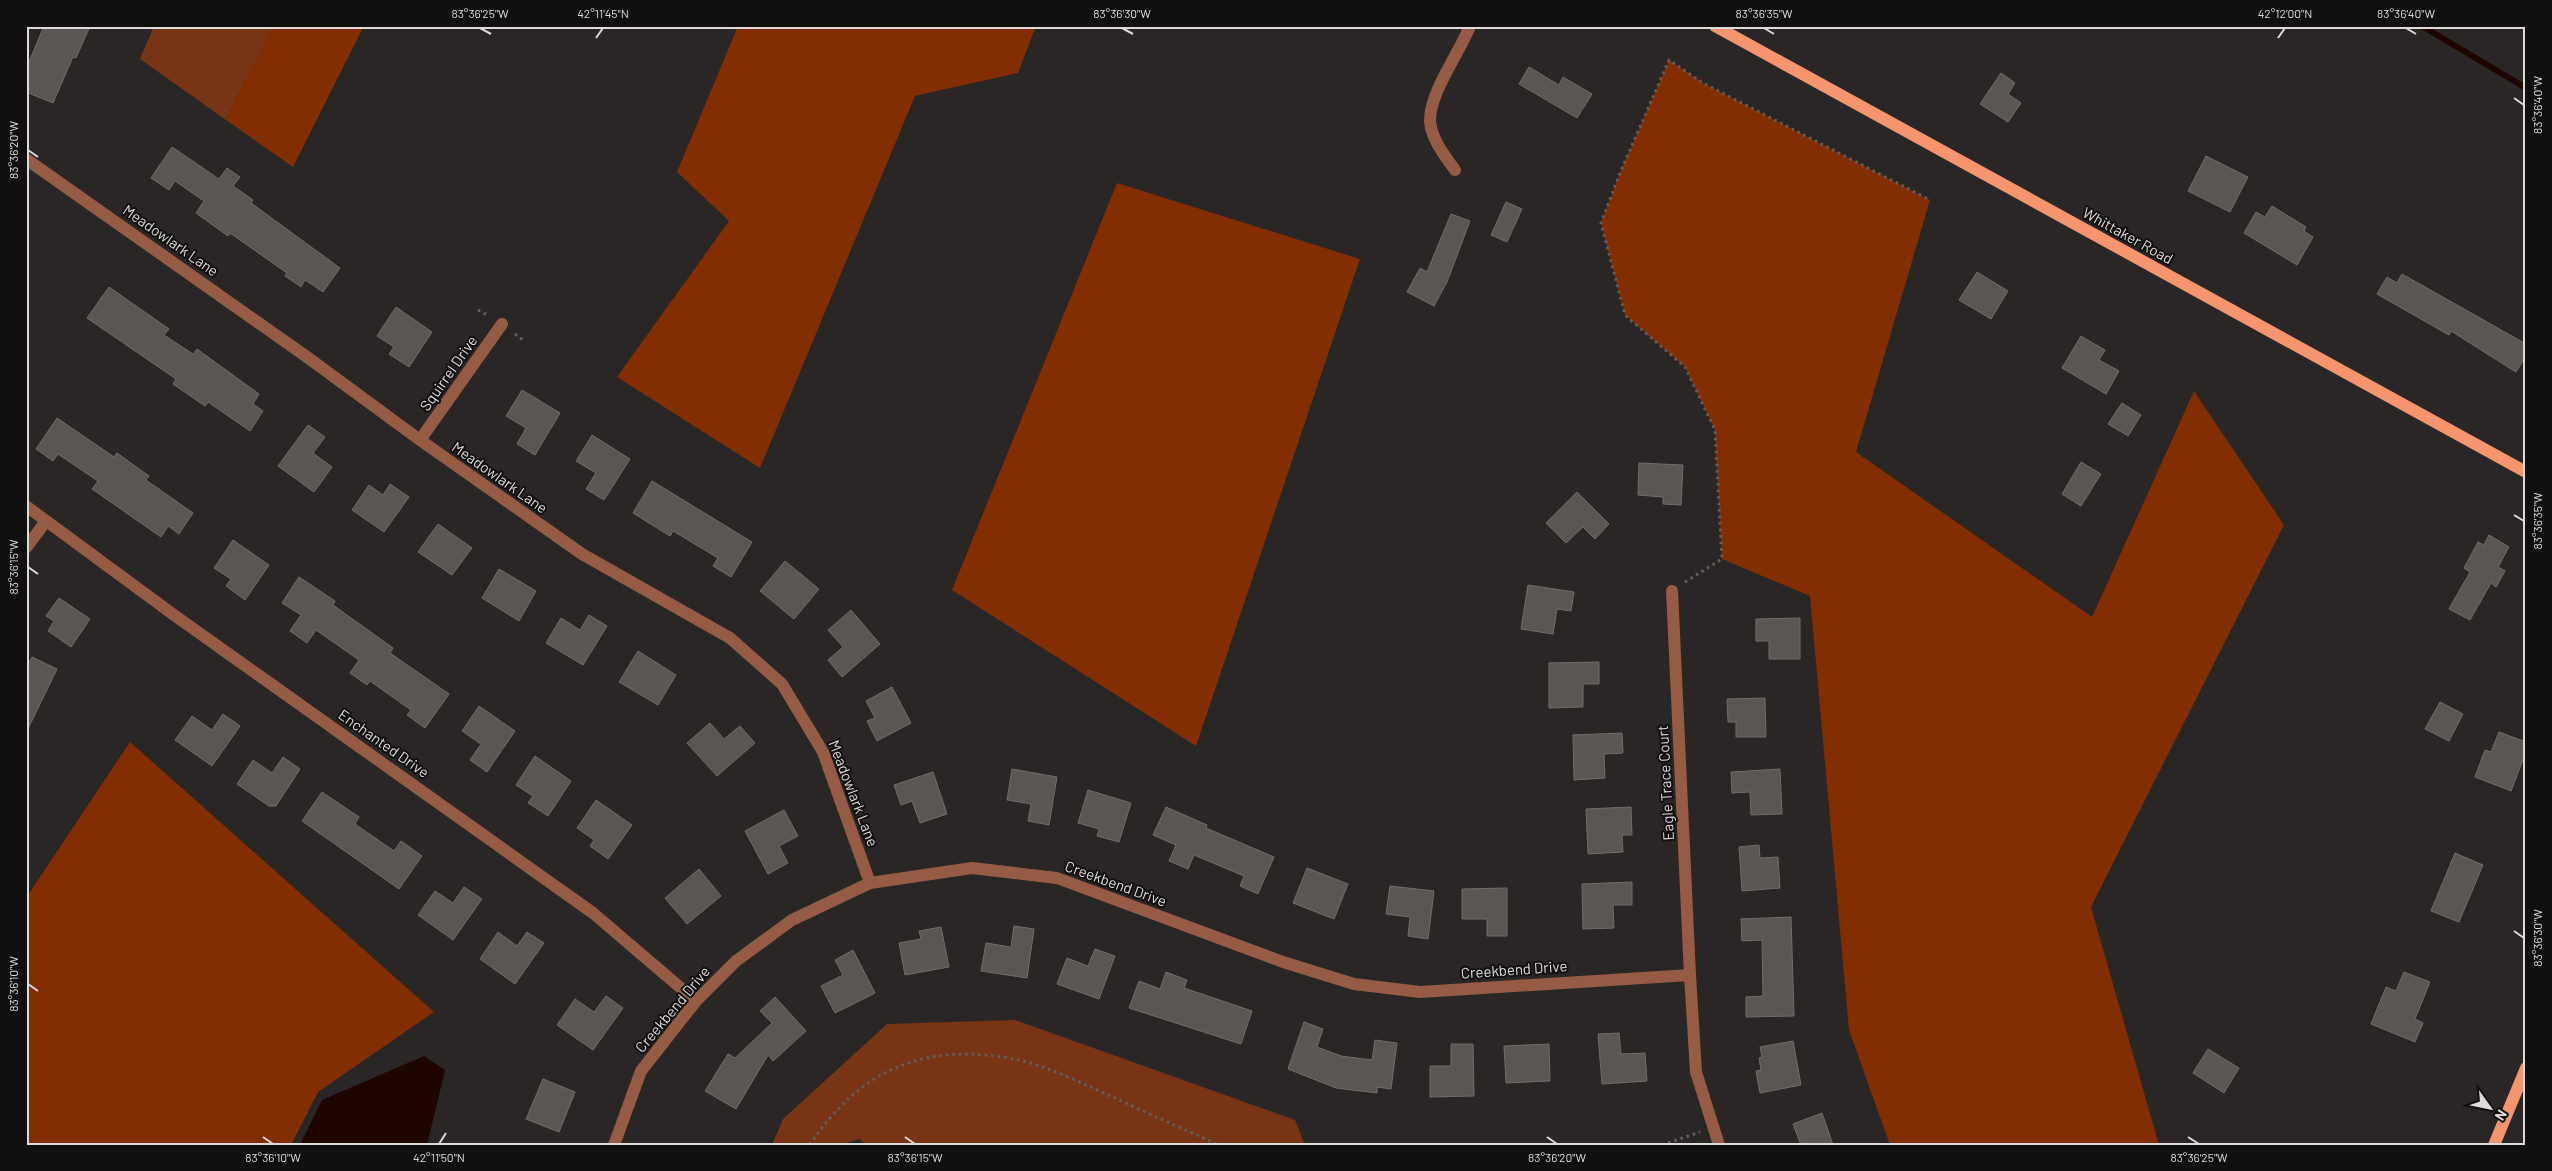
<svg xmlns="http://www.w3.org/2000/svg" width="2552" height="1171" font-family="Barlow,sans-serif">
<rect width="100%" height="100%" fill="#292625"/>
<path fill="#793315" d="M154,26H274L226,120L140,59Z
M1015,1020L1295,1120L1305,1145H867L859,1139L841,1145H772L783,1119L887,1024Z"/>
<path fill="#832d03" d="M274,26H364L293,167L226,120Z
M738,26H1036L1018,73L915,96L760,468L617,377L729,221L677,172Z
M1669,60L1703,83L1930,200L1856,452L2092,617L2194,391L2284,525L2091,907L2159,1145H1890L1849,1030L1810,596L1722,559L1715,430L1685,367L1625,315L1601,223L1620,173Z
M1117,183L1360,259L1196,746L952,590Z
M130,742L434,1012L318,1092L291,1145H26V898Z"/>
<path fill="#1f0500" d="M424,1056L445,1070L427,1145H300L322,1100Z"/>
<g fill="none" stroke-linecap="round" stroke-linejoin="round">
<path stroke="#1f0500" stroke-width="6" d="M2422,26L2526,88"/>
</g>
<path fill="#595654" stroke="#716d6c" d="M44,26H90L76,58L73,57L53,103L26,92V69Z
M1529,67L1559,85L1563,77L1592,94L1577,118L1519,84Z
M2001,73L2015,83L2008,94L2021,103L2008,122L1980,104Z
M172,147L219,179L227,168L240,177L233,186L253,200L251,203L340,268L323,292L305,280L301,287L285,276L287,273L230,233L228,236L196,213L204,201L175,181L169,190L151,178Z
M2206,156L2248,177L2230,212L2188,191Z
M1506,202L1522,209L1507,242L1491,235Z
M2272,206L2306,227L2304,231L2313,237L2297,265L2244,233L2256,212L2265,217Z
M1451,214L1470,221L1447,282L1434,306L1407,292L1420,268L1427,272Z
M1977,272L2008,291L1991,319L1959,300Z
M2402,274L2526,344V356L2516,372L2451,331L2449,335L2377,294L2387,277L2397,283Z
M109,287L169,329L164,335L193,354L197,349L259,394L253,404L263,411L250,431L208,402L205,406L173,384L176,379L87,318Z
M396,307L432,332L409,367L389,354L394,347L377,336Z
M2081,336L2105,350L2099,360L2119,371L2106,394L2062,368Z
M522,390L560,413L535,455L517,444L526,428L506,416Z
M2122,403L2141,415L2128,436L2108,424Z
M57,418L114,457L117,453L149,476L146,480L193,513L179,534L168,526L161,537L92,489L98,481L58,454L53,461L36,449Z
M308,425L325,437L313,453L332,467L314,492L278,466Z
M592,435L630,459L604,500L586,489L596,473L576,461Z
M2081,462L2101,474L2081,506L2062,494Z
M1639,463L1683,465L1681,505L1663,504V497L1638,495Z
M652,481L752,542L731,577L713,566L718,558L673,531L670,536L633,513Z
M390,484L409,497L384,532L352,510L369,485L383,495Z
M1577,492L1609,524L1595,539L1583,527L1566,543L1546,523Z
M438,524L472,548L452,575L418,552Z
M2489,535L2509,547L2498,567L2505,571L2496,587L2491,583L2470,620L2449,609L2470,572L2464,568L2478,542L2484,545Z
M233,540L269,565L245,600L226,586L231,579L214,568Z
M785,561L819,589L794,619L760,591Z
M499,569L536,591L519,621L482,598Z
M299,577L335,601L333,605L393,648L390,653L449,694L425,728L407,715L411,710L370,681L367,685L350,673L359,660L316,630L307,643L290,631L301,615L282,603Z
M1528,585L1574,592L1571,611L1557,609L1553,634L1521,629Z
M59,598L90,619L71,647L48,631L54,621L46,616Z
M851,610L880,644L842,677L828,660L843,647L828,630Z
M589,615L607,626L583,665L546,643L561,618L580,630Z
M1800,618V659H1769V641H1756V619Z
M638,651L676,675L658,705L619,682Z
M32,657L57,669L26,733V668Z
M1599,662V684H1583V707L1549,708V663Z
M892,687L911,723L877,741L867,721L875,718L866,701Z
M1765,698L1766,737H1736V722H1728L1727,699Z
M2440,702L2463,714L2449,741L2425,729Z
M479,706L515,731L487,772L470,760L481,744L462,731Z
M223,714L240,726L212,766L175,740L192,716L212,730Z
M710,723L724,739L740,726L755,743L717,776L687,743Z
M2499,732L2526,742V752L2511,791L2475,777L2485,750L2491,752Z
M1622,733L1623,753L1604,754L1605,778L1574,780L1573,735Z
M535,756L571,781L548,816L528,803L533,796L516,785Z
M283,757L300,769L276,806H269L237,784L253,760L272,773Z
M1012,769L1057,777L1049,825L1028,821L1031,804L1007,800Z
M1780,769L1782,814L1751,815L1750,792L1732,793L1731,772Z
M933,772L947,814L920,823L912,801L901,805L894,785Z
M1088,790L1131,803L1119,842L1097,836L1099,829L1078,823Z
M322,792L359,817L355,824L394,851L401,841L422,856L399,889L302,821Z
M596,800L632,825L608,859L590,846L594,840L577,828Z
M1166,807L1207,825L1206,828L1274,857L1258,894L1240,886L1244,876L1194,855L1188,869L1169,861L1176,845L1153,835Z
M1631,807L1632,835H1622L1623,852L1588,854L1586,809Z
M784,810L798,836L779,846L788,863L768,874L745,831Z
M1759,845L1760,858L1778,857L1780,888L1742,891L1739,847Z
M2455,853L2483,865L2459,922L2431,911Z
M1307,868L1348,884L1334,919L1293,903Z
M699,869L721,896L687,924L665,898Z
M1632,882V905H1613L1614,928L1583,929L1582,884Z
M1390,886L1434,891L1428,939L1408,936L1410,917L1386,914Z
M464,887L482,899L453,940L418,915L435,891L453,903Z
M1507,888V936H1487V919H1462V889Z
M1791,917L1794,1016L1746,1017V997L1763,996L1762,940L1742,941L1741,919Z
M1014,926L1034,929L1027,978L981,971L986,943L1011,947Z
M941,927L949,967L905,975L899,943L921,939L919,931Z
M498,932L517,946L527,932L544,943L515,984L480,959Z
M1095,949L1115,956L1099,999L1057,984L1067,958L1088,966Z
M853,950L875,993L835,1013L821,986L843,975L835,960Z
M1166,972L1187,980L1184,988L1252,1011L1241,1044L1129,1008L1139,981L1160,989Z
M2404,972L2430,982L2415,1019L2423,1023L2415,1042L2371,1024L2386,987L2396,991Z
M606,996L623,1008L593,1050L557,1025L575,999L594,1012Z
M775,997L806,1031L773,1061L768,1055L736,1109L705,1091L728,1054L735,1058L772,1023L760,1011Z
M1304,1022L1323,1029L1317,1047L1341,1056L1372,1060L1375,1040L1397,1043L1391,1089L1377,1087V1093L1336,1088L1288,1069Z
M1619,1033L1621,1054L1645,1053L1647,1081L1602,1084L1598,1034Z
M1793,1041L1801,1085L1760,1093L1756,1071L1761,1070L1759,1058L1762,1057L1760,1047Z
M1451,1044H1473L1474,1096L1430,1097V1066H1451Z
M1549,1044L1550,1081L1506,1083L1504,1046Z
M2208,1049L2239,1068L2224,1093L2193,1073Z
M543,1079L575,1092L559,1132L526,1119Z
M1822,1113L1833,1145H1801L1793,1124Z"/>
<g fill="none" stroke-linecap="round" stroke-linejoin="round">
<path stroke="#625f5e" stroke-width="3" stroke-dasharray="2.5 4" stroke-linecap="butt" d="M478,310L489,316
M515,334L524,341
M1685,582L1722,559L1715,430L1685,367L1625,315L1601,223L1620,173L1669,60L1703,83L1930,200
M810,1145C858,1071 922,1043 1008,1058C1045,1064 1081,1083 1115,1098C1149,1114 1184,1129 1219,1145
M1662,1145L1700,1132"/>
<path stroke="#955b45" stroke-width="12" d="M26,159L307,357L420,440L582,554L730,638L782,684L823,752L870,883
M1455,170C1445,156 1432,140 1430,122C1429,93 1459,54 1470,26
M420,440L502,324
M26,506L174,615L593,913L696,1001
M26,548L46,521
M1672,591L1690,975L1696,1072L1719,1145
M614,1145L641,1071L696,1001L736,961L792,920L870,883L972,868L1057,878L1283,962L1354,984L1420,992L1690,975"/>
<path stroke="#f59570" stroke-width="12" d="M1715,26L2526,472
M2494,1145L2526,1068"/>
</g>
<path fill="none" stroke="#dddbda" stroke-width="2" d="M480,28L491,34M1122,28L1133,34M1764,28L1774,34M2406,28L2416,34M596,38L603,28M2278,38L2285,28M2514,98L2524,105M28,150L38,157M2514,515L2524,521M28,567L38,574M2514,931L2524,938M28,984L38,991M263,1137L273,1144M905,1137L915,1144M1547,1137L1557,1144M2188,1137L2199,1144M439,1144L446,1133"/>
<g text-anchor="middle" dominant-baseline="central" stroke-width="4" stroke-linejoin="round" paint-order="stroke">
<g font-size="15" fill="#dddbda" stroke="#110f0f">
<text transform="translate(2128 235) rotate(29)">Whittaker Road</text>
<text transform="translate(171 240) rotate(35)">Meadowlark Lane</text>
<text transform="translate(448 373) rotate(-55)">Squirrel Drive</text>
<text transform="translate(500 477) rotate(35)">Meadowlark Lane</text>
<text transform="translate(384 743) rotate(35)">Enchanted Drive</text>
<text transform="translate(1665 783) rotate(-93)">Eagle Trace Court</text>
<text transform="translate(854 793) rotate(69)">Meadowlark Lane</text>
<text transform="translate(1116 883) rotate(20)">Creekbend Drive</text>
<text transform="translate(1514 969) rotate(-4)">Creekbend Drive</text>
<text transform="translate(672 1009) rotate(-50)">Creekbend Drive</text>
</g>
</g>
<rect width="2552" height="1171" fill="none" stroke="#110f0f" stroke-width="55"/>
<g transform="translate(2490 1108) rotate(123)" stroke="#110f0f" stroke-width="4" paint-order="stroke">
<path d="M0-4L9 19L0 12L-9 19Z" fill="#dddbda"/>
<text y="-8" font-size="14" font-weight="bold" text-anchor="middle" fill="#dddbda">N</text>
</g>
<rect x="28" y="28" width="2496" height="1116" fill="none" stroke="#dddbda" stroke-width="2"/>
<g font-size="12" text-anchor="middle" fill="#dddbda">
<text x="480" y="18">83°36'25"W</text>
<text x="603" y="18">42°11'45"N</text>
<text x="1122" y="18">83°36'30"W</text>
<text x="1764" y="18">83°36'35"W</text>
<text x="2285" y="18">42°12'00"N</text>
<text x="2406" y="18">83°36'40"W</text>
<text transform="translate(2538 105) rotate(-90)" y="4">83°36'40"W</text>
<text transform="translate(14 150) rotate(-90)" y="4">83°36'20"W</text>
<text transform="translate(2538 521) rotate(-90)" y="4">83°36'35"W</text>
<text transform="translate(14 567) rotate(-90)" y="4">83°36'15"W</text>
<text transform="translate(2538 938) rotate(-90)" y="4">83°36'30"W</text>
<text transform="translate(14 984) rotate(-90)" y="4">83°36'10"W</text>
<text x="273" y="1162">83°36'10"W</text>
<text x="439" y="1162">42°11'50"N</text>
<text x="915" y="1162">83°36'15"W</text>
<text x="1557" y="1162">83°36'20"W</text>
<text x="2199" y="1162">83°36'25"W</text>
</g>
</svg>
